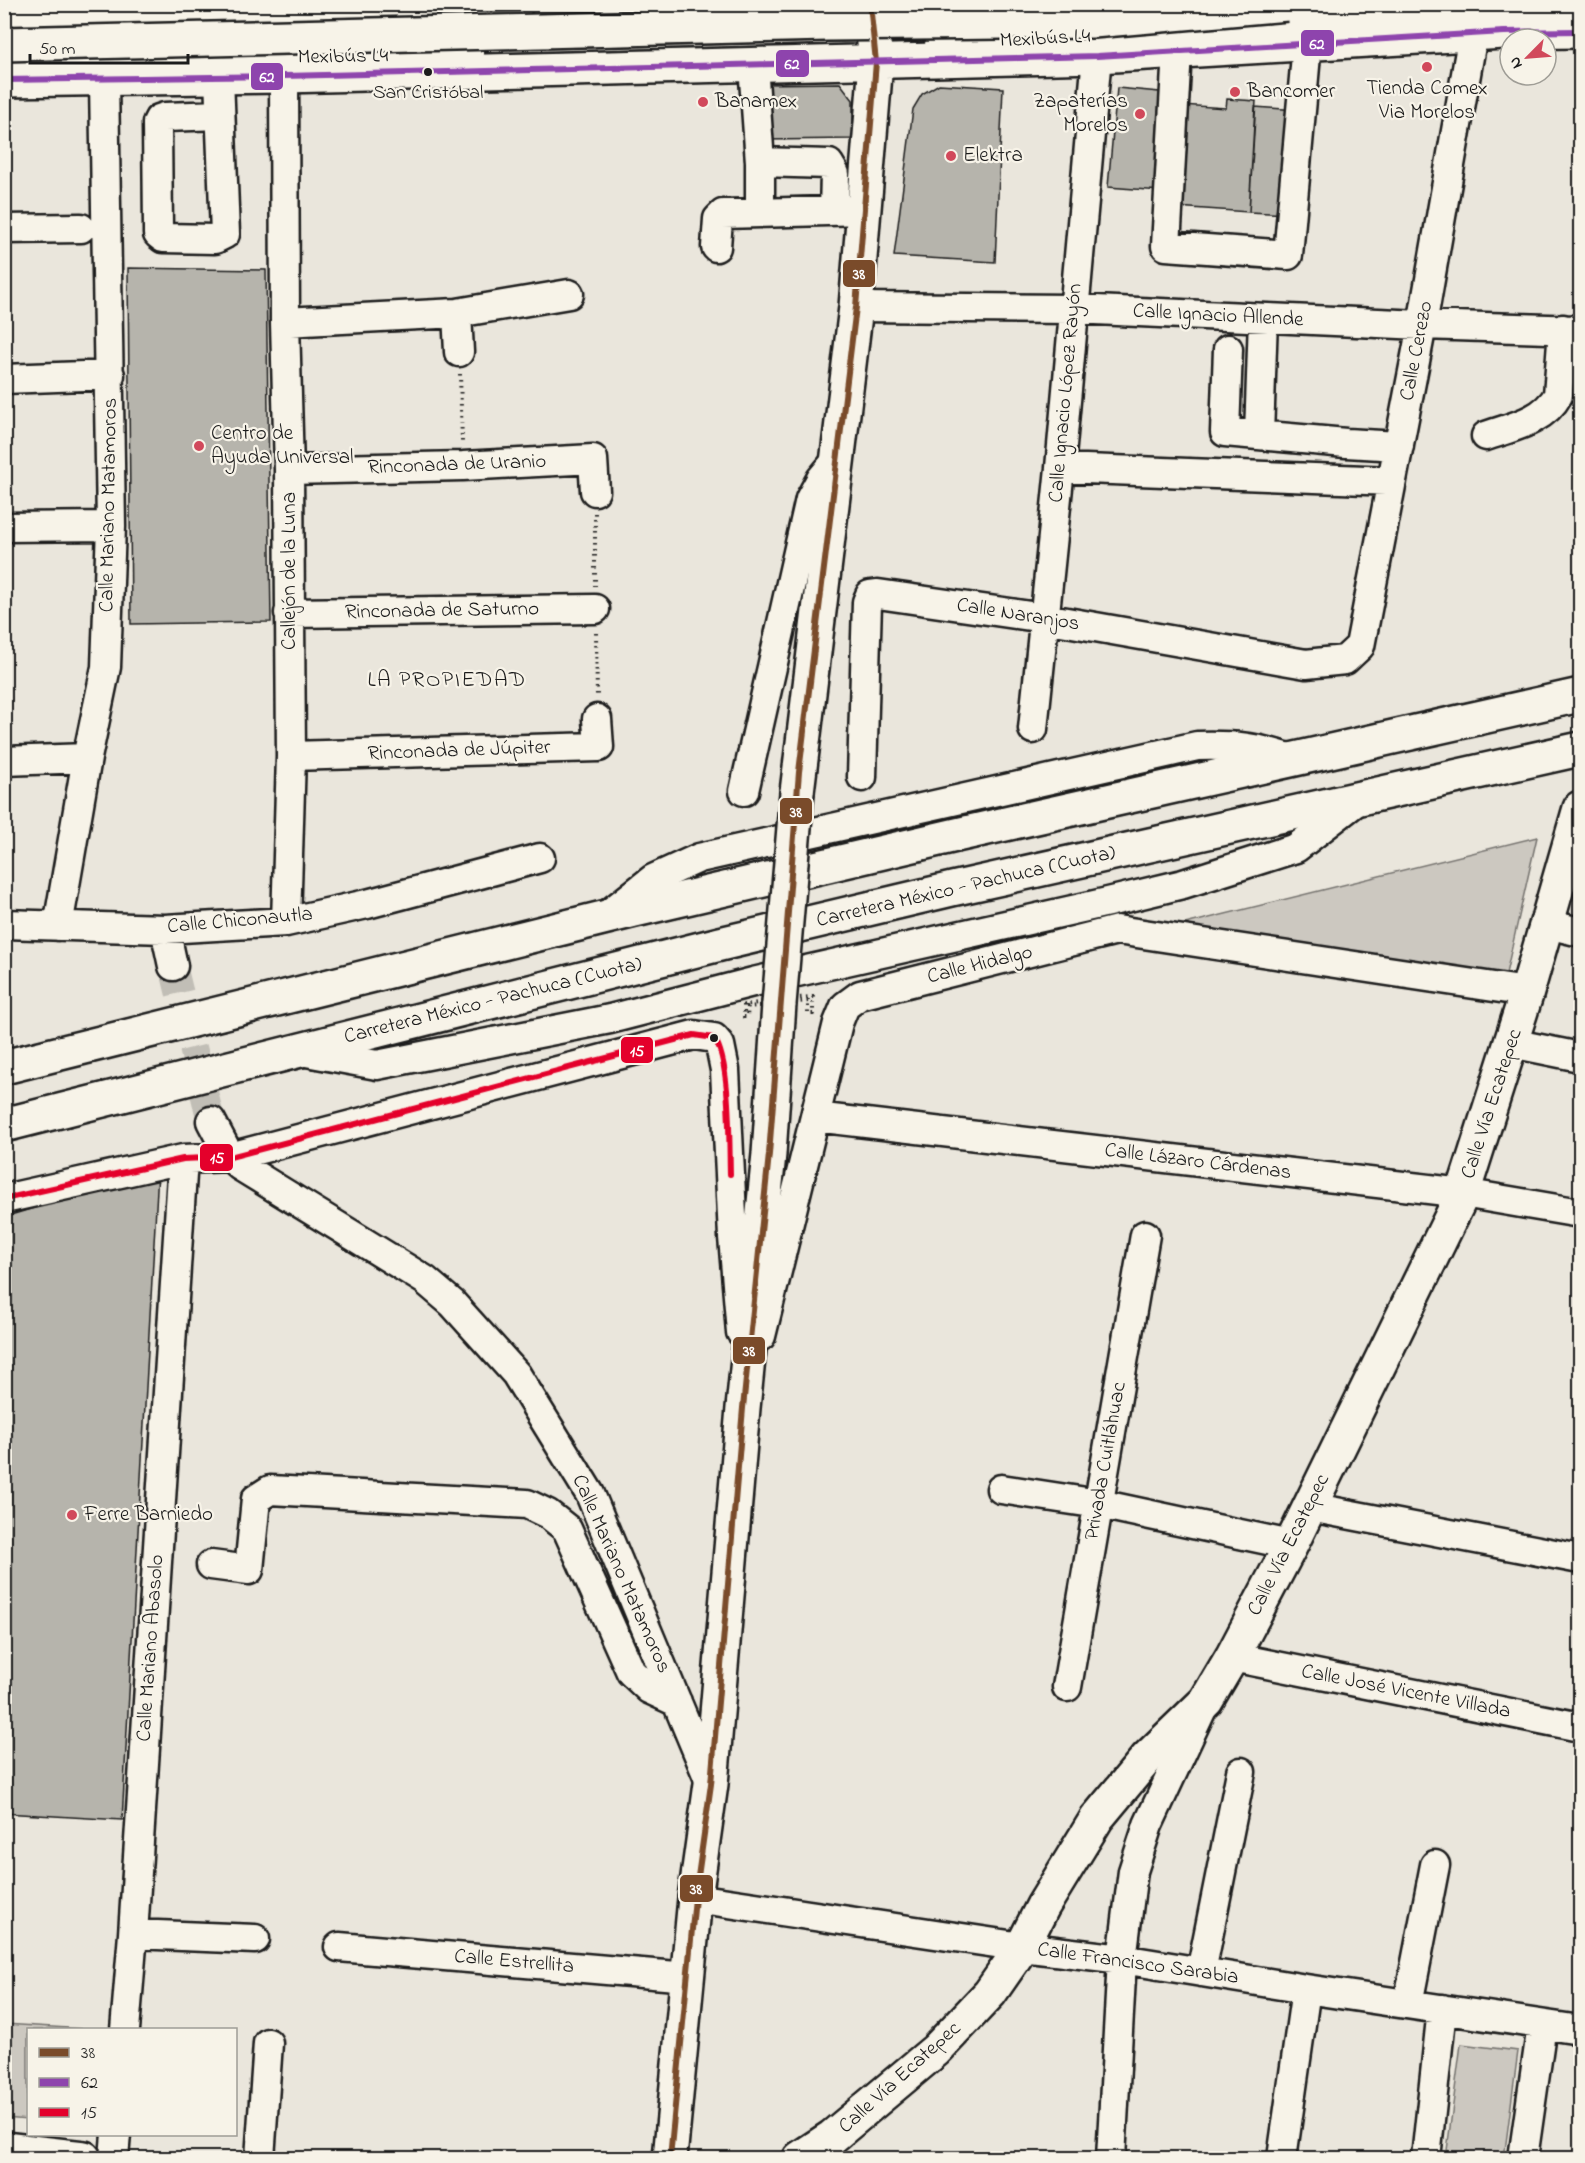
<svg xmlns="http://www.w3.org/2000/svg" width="1585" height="2163" font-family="'Indie Flower',sans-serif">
<rect width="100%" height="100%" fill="#eae6dc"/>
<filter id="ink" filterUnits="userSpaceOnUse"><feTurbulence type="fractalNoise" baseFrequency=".0167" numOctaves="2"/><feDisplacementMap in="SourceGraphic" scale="12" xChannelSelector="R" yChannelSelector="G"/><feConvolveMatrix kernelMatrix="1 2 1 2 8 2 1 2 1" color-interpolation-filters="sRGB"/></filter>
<g filter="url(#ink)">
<path fill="#ccc8c0" stroke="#74726e" stroke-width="1.5" d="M1537,837L1505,978L1177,926Z
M4,2024L85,2029L28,2030V2120L5,2118Z
M1461,2044L1518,2051L1504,2158H1446Z"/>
<path fill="#b6b4ac" stroke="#1c1c1c" stroke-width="1.5" d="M840,83L853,100V139L763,140V84Z
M939,84L1003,88L995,262L894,256L913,109L922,94Z
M1117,88L1170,93L1161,191L1108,187Z
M1227,99L1256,101L1249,212L1176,207L1182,105L1226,108Z
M1255,107L1297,110L1290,214L1249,212Z
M128,268L266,270L271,622L131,624Z
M158,1171L122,1820L4,1813V1217Z"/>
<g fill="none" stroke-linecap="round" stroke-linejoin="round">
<path stroke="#c1beb6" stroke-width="28" stroke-dasharray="28 14" stroke-linecap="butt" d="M173,966L211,1121"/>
<g stroke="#1c1c1c" stroke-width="33">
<path id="minor" d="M946,7L1034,4
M939,45C1153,33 1367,16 1580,13
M1177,51L1166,246L1288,255L1307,44
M4,62L470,55
M753,65L760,162
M284,76L285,322L289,470L291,756L286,922
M219,78L225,234L215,239L163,238L158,234V230L157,123L159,119L165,117L220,115
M760,213V162L829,164L835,174L834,211
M4,229L81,228
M716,247L718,219L723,214L864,210
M856,307L1074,309L1422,325L1580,330
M457,313L459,352
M285,322L457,313L569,294
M1228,349L1225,432L1346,443L1399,446
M4,379L110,375
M1259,435L1263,318
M1486,436C1512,427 1544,421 1558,395L1563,329
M1060,468L1392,481
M289,470L463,466L593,459L595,491
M4,527L111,526
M289,613L595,609
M1033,729L1060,468L1097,56
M291,756L599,747L597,719
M4,761L87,758
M862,777L867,602L870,595L878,594L1044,618L1306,664L1345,660L1360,646L1422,325L1473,34
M744,791L810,499L821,479L836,461
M606,916L653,879L699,858L1197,746C1235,745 1256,747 1292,759
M4,924L165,929L286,922L367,904L540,858
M1547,924L1580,932
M58,926L87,758L106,667L111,526L104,80
M165,929L173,966
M1511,1043L1580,1057
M301,1051L377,1065L610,1019L753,982L1108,902L1183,884L1296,848L1358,800
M815,1117L1463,1193L1580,1213
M211,1121L230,1157L240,1166L425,1280L452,1303L516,1374L590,1494L711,1784
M4,1199L183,1159L230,1157L694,1035L714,1038L720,1045L725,1070L733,1237L741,1332
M761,1336L838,1023L845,1006L860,995L1117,930L1527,992
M1001,1489L1099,1504L1291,1545
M1310,1507L1580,1559
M211,1565L249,1570L256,1499L270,1490L527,1504L548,1514L567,1529L631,1672L649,1689L677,1702
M1232,1657L1580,1727
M1067,1687L1145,1235
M695,1898L1022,1947L1122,1959L1306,1989L1580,2030
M133,1934L255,1939
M339,1947L688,1977
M1201,1972L1241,1772
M1408,2004L1435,1865
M125,2030L133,1934L183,1159
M114,2158L116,2134
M260,2158L268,2043
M1111,2158L1122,1959L1133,1871L1148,1825L1202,1709
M1282,2158L1306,1989
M1426,2158L1442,2009
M1523,2158L1542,2025"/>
</g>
<g stroke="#1c1c1c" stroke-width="38">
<path id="major" d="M4,18L516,4
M4,80L284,76L1097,56L1504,32L1580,31
M797,792L856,307L876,62L870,4
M4,2149L84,2158
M670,2158L695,1898L711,1784L743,1408L769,1154L779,1004
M800,2158L832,2137L936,2050L990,1993L1022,1947L1043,1906L1097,1818L1147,1758L1206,1701L1232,1657L1291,1545L1463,1193L1527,992L1580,808"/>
</g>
<g stroke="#1c1c1c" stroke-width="38">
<path id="highway" d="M4,1067L635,910L952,836L1580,695
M4,1125L720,944L952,889L1580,749"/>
</g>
<path stroke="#1c1c1c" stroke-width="4" stroke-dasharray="1.5 4.5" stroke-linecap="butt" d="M460,374L462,442
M595,513V586
M596,633L597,697
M796,990V998L813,997V1014H808V1001L748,1007L747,1017H744V1005L765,1002L764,997Z"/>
<use href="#minor" stroke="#f7f3e8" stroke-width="28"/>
<use href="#major" stroke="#f7f3e8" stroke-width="33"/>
<use href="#highway" stroke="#f7f3e8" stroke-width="33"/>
<g stroke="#1c1c1c" stroke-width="38" stroke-linecap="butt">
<path id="major-bridge" d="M4,44L827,24L1093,21L1287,4
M779,1004L797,792"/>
</g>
<use href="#major-bridge" stroke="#f7f3e8" stroke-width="33"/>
<g stroke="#f7f3e8" stroke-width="10">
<path id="bus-1" d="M670,2158L695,1898L711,1784L743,1408L769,1154L799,772L856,307L876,62L870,4"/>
</g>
<g stroke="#f7f3e8" stroke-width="10">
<path id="bus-2" d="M4,80L284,76L1097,56L1504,32L1580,31"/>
</g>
<g stroke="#f7f3e8" stroke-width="10">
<path id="bus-3" d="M4,1199L183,1159L230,1157L694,1035L714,1038C731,1061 729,1143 730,1174"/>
</g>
<use href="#bus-1" stroke="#7a4b2a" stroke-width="6"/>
<use href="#bus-2" stroke="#8e44ad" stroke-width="6"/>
<use href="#bus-3" stroke="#e4002b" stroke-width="6"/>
</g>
</g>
<g fill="#d1495b" stroke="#f7f3e8" stroke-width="2">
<circle cx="1427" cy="67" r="6"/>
<circle cx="1235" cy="92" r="6"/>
<circle cx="703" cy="102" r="6"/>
<circle cx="1140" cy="114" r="6"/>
<circle cx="951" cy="156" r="6"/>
<circle cx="199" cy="446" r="6"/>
<circle cx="72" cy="1515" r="6"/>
</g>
<g fill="#1c1c1c" stroke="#f7f3e8" stroke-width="2">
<circle cx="428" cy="72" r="5"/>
<circle cx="714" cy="1038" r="5"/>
</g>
<g text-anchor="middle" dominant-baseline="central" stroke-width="4.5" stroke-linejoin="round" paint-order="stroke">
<g font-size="20" fill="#1c1c1c" stroke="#f7f3e8">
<text x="428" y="93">San Cristóbal</text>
</g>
<g font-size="21" fill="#1c1c1c" stroke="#f7f3e8">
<text transform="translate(1045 39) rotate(-3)">Mexibús L4</text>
<text transform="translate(343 57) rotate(-1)">Mexibús L4</text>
<text transform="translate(1218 316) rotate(3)">Calle Ignacio Allende</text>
<text transform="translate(1417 351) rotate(-79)">Calle Cerezo</text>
<text transform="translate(1066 393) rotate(-85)">Calle Ignacio López Rayón</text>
<text transform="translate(457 465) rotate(-2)">Rinconada de Uranio</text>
<text transform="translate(109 505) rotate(-89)">Calle Mariano Matamoros</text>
<text transform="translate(290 571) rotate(-90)">Callejón de la Luna</text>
<text transform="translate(442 611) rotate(-1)">Rinconada de Saturno</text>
<text transform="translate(1018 615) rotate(9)">Calle Naranjos</text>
<text transform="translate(459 751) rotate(-2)">Rinconada de Júpiter</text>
<text transform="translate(966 887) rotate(-13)">Carretera México - Pachuca (Cuota)</text>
<text transform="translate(240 921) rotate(-5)">Calle Chiconautla</text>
<text transform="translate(980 965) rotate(-14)">Calle Hidalgo</text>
<text transform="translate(493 1001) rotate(-14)">Carretera México - Pachuca (Cuota)</text>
<text transform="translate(1492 1104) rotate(-72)">Calle Vía Ecatepec</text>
<text transform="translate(1198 1162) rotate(7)">Calle Lázaro Cárdenas</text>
<text transform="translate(1106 1461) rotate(-80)">Privada Cuitláhuac</text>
<text transform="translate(1289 1545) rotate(-63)">Calle Vía Ecatepec</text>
<text transform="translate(621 1574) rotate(66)">Calle Mariano Matamoros</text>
<text transform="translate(151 1648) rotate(-86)">Calle Mariano Abasolo</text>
<text transform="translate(1406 1692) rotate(11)">Calle José Vicente Villada</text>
<text transform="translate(514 1962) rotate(5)">Calle Estrellita</text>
<text transform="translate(1138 1964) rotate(8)">Calle Francisco Sarabia</text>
<text transform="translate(900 2078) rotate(-42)">Calle Vía Ecatepec</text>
</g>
<g font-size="21" fill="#1c1c1c" stroke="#f7f3e8" text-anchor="start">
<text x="1427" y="89" text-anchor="middle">Tienda Comex<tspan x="1427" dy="24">Via Morelos</tspan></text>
<text x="1247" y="92">Bancomer</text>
<text x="715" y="102">Banamex</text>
<text x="1128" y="102" text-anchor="end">Zapaterías<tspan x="1128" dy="24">Morelos</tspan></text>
<text x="963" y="156">Elektra</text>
<text x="211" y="434">Centro de<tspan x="211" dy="24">Ayuda Universal</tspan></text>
<text x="84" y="1515">Ferre Barniedo</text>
</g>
<g font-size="22" letter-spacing="1.5" fill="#1c1c1c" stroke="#f7f3e8">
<text x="447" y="681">LA PROPIEDAD</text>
</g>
</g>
<g stroke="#f7f3e8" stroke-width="2">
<rect x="1300" y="29" width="35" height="28" rx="6" fill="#8e44ad"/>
<rect x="775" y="49" width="35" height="29" rx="6" fill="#8e44ad"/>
<rect x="250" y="62" width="34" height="29" rx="6" fill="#8e44ad"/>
<rect x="842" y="259" width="34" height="29" rx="6" fill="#7a4b2a"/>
<rect x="779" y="797" width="34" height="28" rx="6" fill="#7a4b2a"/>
<rect x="620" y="1036" width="34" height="28" rx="6" fill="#e4002b"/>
<rect x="199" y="1143" width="35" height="29" rx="6" fill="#e4002b"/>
<rect x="732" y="1336" width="34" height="29" rx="6" fill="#7a4b2a"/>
<rect x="679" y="1874" width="35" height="29" rx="6" fill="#7a4b2a"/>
</g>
<g font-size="16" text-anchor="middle" font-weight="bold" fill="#fff">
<text x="1317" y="49">62</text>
<text x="792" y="69">62</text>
<text x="267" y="82">62</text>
<text x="859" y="279">38</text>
<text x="796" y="817">38</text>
<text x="637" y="1056">15</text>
<text x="217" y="1163">15</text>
<text x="749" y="1356">38</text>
<text x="696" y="1894">38</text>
</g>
<rect width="1585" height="2163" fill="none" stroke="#f7f3e8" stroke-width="24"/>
<rect x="12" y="12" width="1561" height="2139" fill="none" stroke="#1c1c1c" stroke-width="2" filter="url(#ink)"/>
<rect x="27" y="2028" width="210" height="108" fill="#f7f3e8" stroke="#9f9d96" stroke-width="1.5"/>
<rect x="39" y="2048" width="30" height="9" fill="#7a4b2a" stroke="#9f9d96" stroke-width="1.5"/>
<text x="81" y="2058" font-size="18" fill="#1c1c1c">38</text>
<rect x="39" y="2078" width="30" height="9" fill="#8e44ad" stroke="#9f9d96" stroke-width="1.5"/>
<text x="81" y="2088" font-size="18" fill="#1c1c1c">62</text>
<rect x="39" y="2108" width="30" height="9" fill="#e4002b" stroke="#9f9d96" stroke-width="1.5"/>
<text x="81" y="2118" font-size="18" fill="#1c1c1c">15</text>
<g transform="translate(1528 57) rotate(245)"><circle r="28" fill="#f7f3e8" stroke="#9f9d96" stroke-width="1.5"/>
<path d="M0-4.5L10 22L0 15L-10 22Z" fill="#d1495b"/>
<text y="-9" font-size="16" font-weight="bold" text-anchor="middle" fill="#1c1c1c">N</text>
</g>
<path d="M30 54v9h158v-9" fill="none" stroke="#1c1c1c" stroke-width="3"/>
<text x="39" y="54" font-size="18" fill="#1c1c1c" stroke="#f7f3e8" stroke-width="4.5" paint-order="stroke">50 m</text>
</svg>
